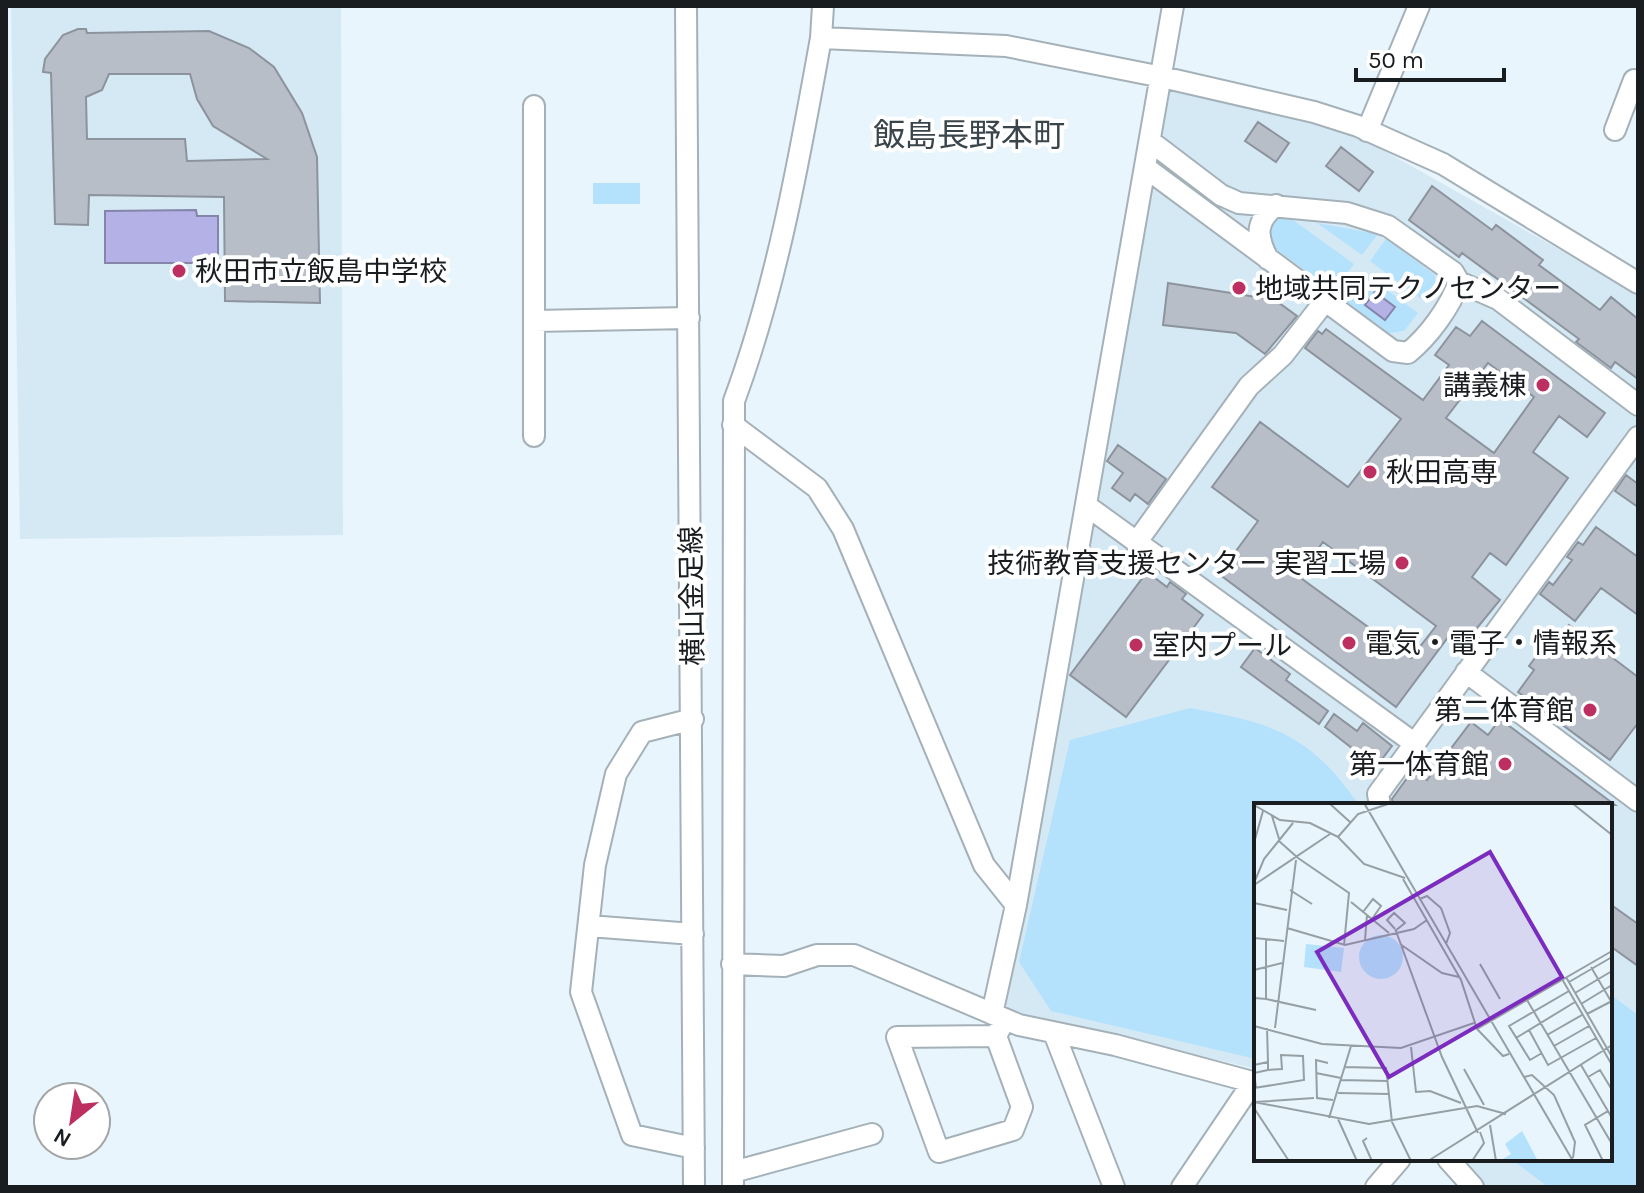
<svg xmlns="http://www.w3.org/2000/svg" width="1644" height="1193" font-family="Karla,'Noto Sans JP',sans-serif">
<rect width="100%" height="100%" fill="#e8f5fc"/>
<path fill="#d5e9f5" d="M11,6H341L343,535L20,539Z
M1165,84L1360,137L1638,294V1187H1483L1456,1159H1610V805H1256V1069L1004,1009L1072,651Z"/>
<path fill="#b4e1fc" d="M593,183H640V204H593Z
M1283,217H1289L1354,264L1334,291L1273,247L1269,230L1274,221Z
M1317,223L1378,234L1362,255Z
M1386,239L1435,275L1436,288L1425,302L1370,261Z
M1363,272L1418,313L1404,331L1389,333L1343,299Z
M1190,708C1272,723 1309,733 1359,805H1256V1059L1051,1011L1019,962L1070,740Z
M1610,994L1638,1015V1187H1548L1511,1159H1610Z"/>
<path fill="#b3b1e5" stroke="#8585aa" stroke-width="2" d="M196,210L197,216H218V259L197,258L196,263H105V211Z
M1375,292L1395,307L1385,320L1365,305Z"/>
<path fill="#b7bec8" stroke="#8c939d" stroke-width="2" fill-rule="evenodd" d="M78,29H86L87,33L209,31L249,48L274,67L302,113L317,157L320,303L225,301L224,197L89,195L88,225L55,224L51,73L43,72L45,59L63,35ZM109,74H190L197,99L213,126L267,159L187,161L185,139H87L86,97L102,90Z
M1258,122L1289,143L1276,162L1245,141Z
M1341,147L1373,172L1359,191L1326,166Z
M1432,186L1492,230L1496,225L1543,260L1539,265L1600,310L1611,297L1638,319V379L1615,362L1611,368L1576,342L1579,339L1462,253L1459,257L1409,220Z
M1168,283L1275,300L1297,316L1265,354L1236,333L1163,325Z
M1482,321L1605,413L1587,437L1559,416L1533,452L1568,478L1506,565L1490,553L1472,577L1500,600L1468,639L1455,628L1396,707L1219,574L1258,521L1212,487L1260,422L1348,487L1401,419L1305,348L1318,331L1322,334L1326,329L1423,400L1449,365L1435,355L1456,327L1470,336ZM1488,363L1534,397L1494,453L1446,418ZM1323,542L1436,626L1411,658L1298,576Z
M1118,445L1166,479L1148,504L1135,494L1130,501L1112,488L1123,473L1107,461Z
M1626,475L1638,484V507L1615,491Z
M1596,527L1638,557V615L1601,588L1575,621L1540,594L1549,582L1553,585L1572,560L1567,557L1578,542L1583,545Z
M1147,572L1167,587L1170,582L1186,594L1182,599L1203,615L1126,717L1070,675Z
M1569,625L1638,677V723L1610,760L1518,692L1534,670L1529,666L1549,639L1555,643Z
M1255,648L1290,674L1286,680L1328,711L1319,724L1241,667Z
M1334,714L1357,731L1363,723L1392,746L1376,767L1325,727Z
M1500,719L1615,805H1393L1392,799L1413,770L1427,780L1471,722L1488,735Z
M1610,904L1638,924V966L1610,946Z"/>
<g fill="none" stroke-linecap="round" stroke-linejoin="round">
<g stroke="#a5b1b8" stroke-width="24">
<path id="minor" d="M686,6L694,1187
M821,38L1006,46L1162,77L1314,112L1358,126L1443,164L1638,283
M1615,130L1634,80
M1367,131L1419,6
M1146,168L1393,351L1408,353C1429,336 1450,307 1459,282L1453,272L1388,226L1347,213L1239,203L1221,195L1150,141
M1268,259C1256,236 1255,222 1276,205
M1459,282L1498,299L1638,405
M534,321L689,318
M733,425L817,488L843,529L984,865L1016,905
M534,436V106
M1087,506L1414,743
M1136,543L1249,386L1283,355L1325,301
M1466,672L1638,801
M693,719L642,732L616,774L595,865L581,992L632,1135L694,1148
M1380,805L1378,794L1638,437
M589,926L693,934
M732,964L784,966L817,955H854L1019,1025L1115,1045L1256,1083
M992,1014L1016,905L1173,6
M1054,1033L1114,1187
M996,1036L1022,1107L1013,1130L939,1152L897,1037L996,1036L1005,1019
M1448,1159L1473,1187
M733,1172L872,1134
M733,1187L734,401C777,285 799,160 821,38L823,6
M1182,1187L1253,1082
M1376,1187L1400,1159"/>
</g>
<use href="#minor" stroke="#fff" stroke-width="20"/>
</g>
<g fill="#bd2f61" stroke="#fff" stroke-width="3">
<circle cx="179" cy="271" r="8"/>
<circle cx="1239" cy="288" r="8"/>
<circle cx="1543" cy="385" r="8"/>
<circle cx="1370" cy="472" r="8"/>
<circle cx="1402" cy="563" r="8"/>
<circle cx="1349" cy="643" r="8"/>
<circle cx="1136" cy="645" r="8"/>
<circle cx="1590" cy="710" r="8"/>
<circle cx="1505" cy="764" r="8"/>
</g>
<g text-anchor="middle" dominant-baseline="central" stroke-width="8" stroke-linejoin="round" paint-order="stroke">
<g font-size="28" fill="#191d20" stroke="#fff" text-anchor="start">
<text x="195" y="271">秋田市立飯島中学校</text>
<text x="1255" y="288">地域共同テクノセンター</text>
<text x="1527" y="385" text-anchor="end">講義棟</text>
<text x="1386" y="472">秋田高専</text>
<text x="1386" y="563" text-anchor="end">技術教育支援センター 実習工場</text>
<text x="1365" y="643">電気・電子・情報系</text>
<text x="1152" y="645">室内プール</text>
<text x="1574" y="710" text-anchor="end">第二体育館</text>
<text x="1489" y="764" text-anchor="end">第一体育館</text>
</g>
<g font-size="28" fill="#191d20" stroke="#fff">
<text transform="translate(692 596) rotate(-91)">横山金足線</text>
</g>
<g font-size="32" fill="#3a454b" stroke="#fff">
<text x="969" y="135">飯島長野本町</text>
</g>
</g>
<g transform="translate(1254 803)">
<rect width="358" height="358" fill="#e8f5fc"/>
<path d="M105 154a22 22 0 1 1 44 0a22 22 0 1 1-44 0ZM52,141L90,145L87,169L50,164ZM268,328L284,358H246L257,351L251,341Z" fill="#b4e1fc"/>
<path fill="none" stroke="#959fa4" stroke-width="2" d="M75,0L96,19M110,0L319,358M318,0L358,32M0,2L26,17L56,20L84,34L104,11L137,0M18,13L26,39L44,55M84,34L110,61L151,75M0,40L9,8M44,55L95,90L90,142M149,76L207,177L223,226L249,253L255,251M0,80L10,56L39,20M0,82L76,31M36,87L58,101M166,96L173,93L187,105L196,130L192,141M97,99L135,130M0,100L33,107M109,109L119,96L127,103L118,116M33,125L91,142L160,126L173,117M141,126L133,117L140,110L151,120L141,128M142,128L188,254L224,330M0,135L30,138M111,137L113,112M146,141L188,170L205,174M226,161L246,196M337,164L358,200M0,167L28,160M312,174L358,254M308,176L358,262M315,179L358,154M321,190L358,168M0,195L12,196V137M12,196L62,207M273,197L358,341M327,201L358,182M333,211L356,199M0,223L68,241L147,245L220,220M21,225L42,57M223,226L358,148M275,227L294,262L342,235M293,232L328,212M262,235L321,199M300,243L335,223M157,244L162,289L176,288L207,300M288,250L276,257L255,223L315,188M74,260L62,257L63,295L79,297M0,262L14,259L13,225M327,262L358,315M90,264L132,265L138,319L157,358M210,266L230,302M62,270L87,275M270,274L278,272L300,292L321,339L319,355M334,274L346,267L358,287M87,277L133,278M0,285L50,277L49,253L27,252L28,266L14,267V259M2,285L0,270L14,267M84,290L135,291M0,299L115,321L223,303L252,311M2,299L60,295M0,305L35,358M75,315L97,243M84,316L103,358M236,322L242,358M113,335L109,338L118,358M174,358L358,242M218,358L230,340L226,329M349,358L331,322L354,308"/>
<path fill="#7b2cbf" fill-opacity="0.15" stroke="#7b2cbf" stroke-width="4" d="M236,49L308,174L135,274L63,149Z"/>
<rect width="358" height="358" fill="none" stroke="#191d20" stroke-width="4"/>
</g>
<rect width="1644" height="1193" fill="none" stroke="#191d20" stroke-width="16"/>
<g transform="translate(72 1121) rotate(210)"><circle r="38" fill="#ffffff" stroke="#a3a5a6" stroke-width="2"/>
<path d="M0-6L14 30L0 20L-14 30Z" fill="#bd2f61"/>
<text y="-12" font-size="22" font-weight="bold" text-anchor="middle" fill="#191d20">N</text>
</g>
<path d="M1356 68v12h148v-12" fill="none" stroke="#191d20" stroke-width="4"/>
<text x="1368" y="68" font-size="24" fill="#191d20" stroke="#ffffff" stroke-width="6" paint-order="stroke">50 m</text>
</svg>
